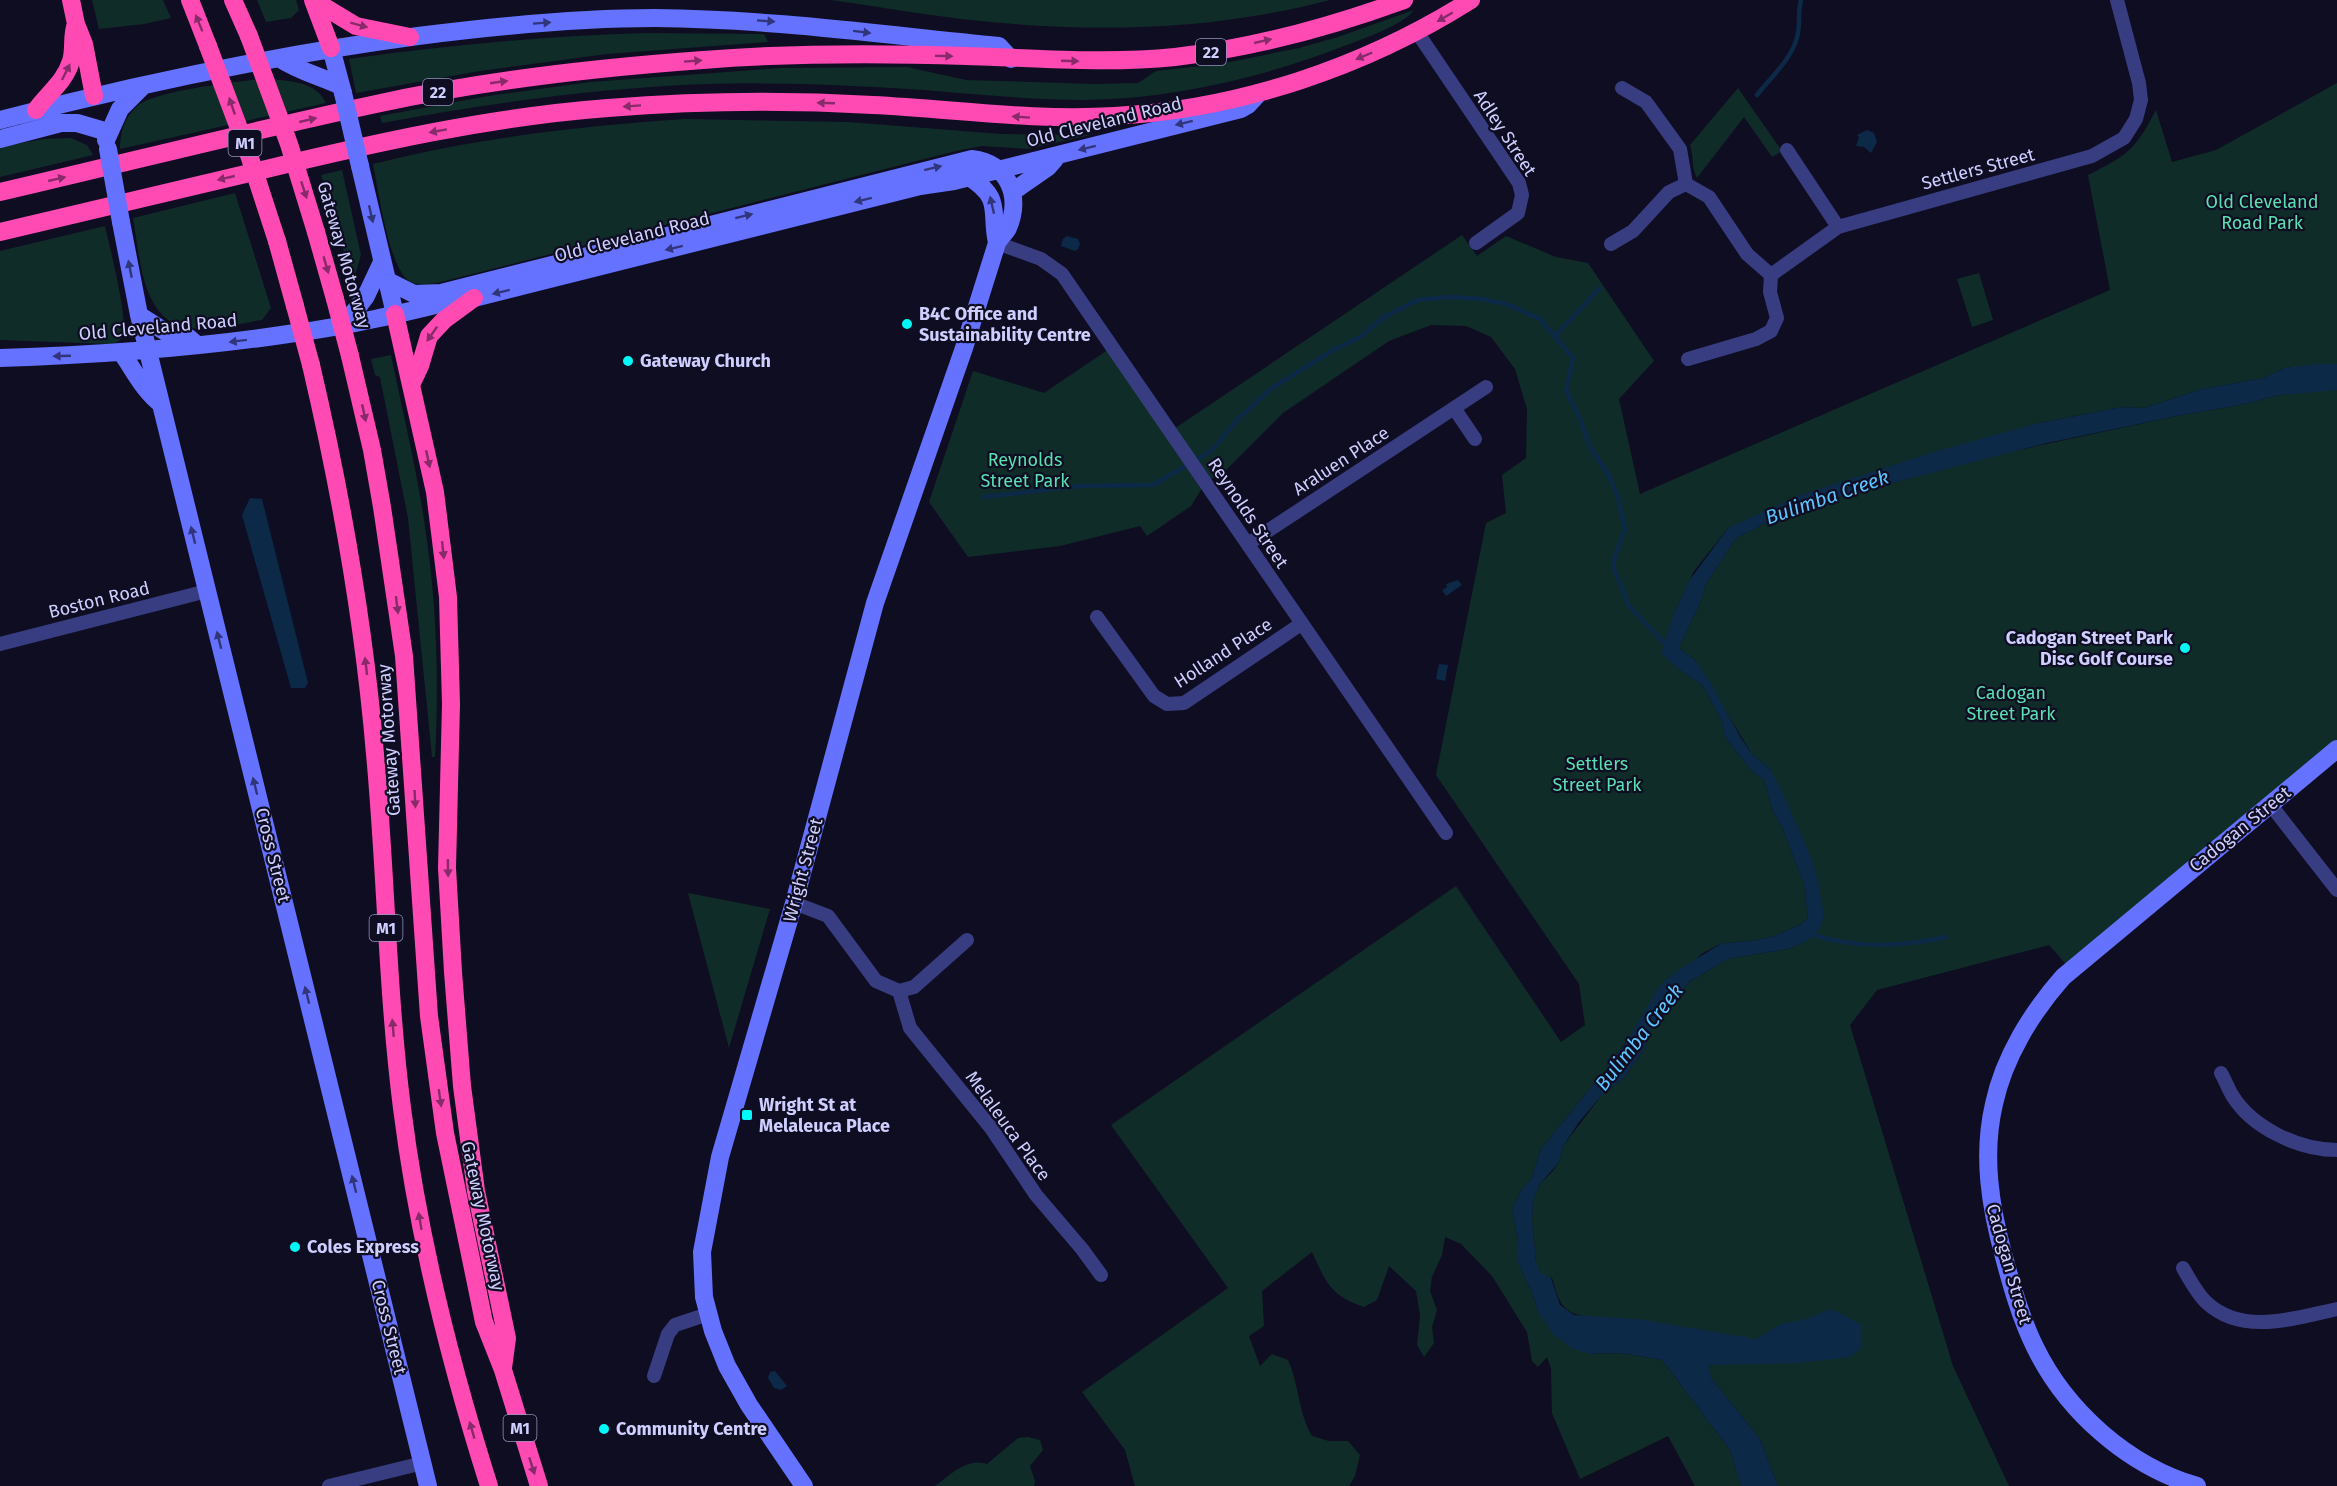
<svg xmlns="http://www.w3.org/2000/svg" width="2337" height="1486" font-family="'Fira Sans',sans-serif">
<rect width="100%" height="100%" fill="#0f0d22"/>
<path fill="#102c28" d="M92,0H163L171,18L144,24L99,29Z
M257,0H296L299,10L291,18L266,22Z
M831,0H1330C1216,30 1097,33 980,21C930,16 881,7 831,0Z
M1414,10C1404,25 1358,41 1339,48C1257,79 1170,99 1082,100C1029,100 976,94 924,90C852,85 779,82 707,84C597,88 490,103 382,123L380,116L488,96L591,82L781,68L907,67L966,80L1095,84L1138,83L1156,71L1220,64L1299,48L1338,37Z
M645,33L764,34L768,42L607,54L480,71L356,93L349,59C447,45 546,36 645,33Z
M267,79C289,81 316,81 326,103L120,149C120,131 125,115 140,104C158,91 243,80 267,79Z
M2337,83V364L2284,368L2264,378L2202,389L2144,408L2122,407L2039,423L1728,528L1694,571L1673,616L1670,630L1677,668L1703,686L1721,720L1725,737L1750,769L1764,780L1773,812L1782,827L1804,884L1808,918L1800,925L1774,936L1751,941L1722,943L1701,954L1609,1062L1602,1079L1592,1086L1541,1149L1532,1177L1520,1192L1512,1210L1518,1241V1262L1533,1295L1538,1312L1589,1354L1621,1353L1662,1360L1730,1450L1741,1486H1695L1668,1436L1580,1479L1552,1413L1551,1369L1547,1357L1538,1367L1532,1361L1527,1332L1492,1276L1461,1244L1445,1237L1442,1255L1432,1277L1430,1291L1437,1310L1432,1327L1434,1343L1424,1357L1417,1345L1420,1315L1416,1291L1389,1266L1377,1300L1364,1307C1330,1295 1327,1284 1312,1252L1262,1291L1264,1326L1249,1336L1260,1366L1272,1354L1288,1360C1299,1384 1298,1412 1312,1436L1329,1441H1348L1360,1455L1355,1476L1349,1486H1135L1125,1450L1082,1392L1228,1288L1111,1125L1456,886L1561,1042L1585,1025L1579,984L1436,775L1486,523L1506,513L1502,475L1526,458L1527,409L1515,369L1491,337L1466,326L1431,325L1389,341L1283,413L1225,471L1206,482L1191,506L1147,536L1140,526L1060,546L968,557L929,502L973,371L1044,393L1112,347L1171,431L1462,235L1477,256L1506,236L1556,257L1588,263L1654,361L1619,399L1640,494L2110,290L2088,175C2128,155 2135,150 2156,110L2172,162L2216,150Z
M1738,88L1782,151L1772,157L1744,117L1697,178C1691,167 1694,156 1690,145Z
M685,119L848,122L1001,134L1091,135L1028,149L982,146L960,150L437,283C428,284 417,286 409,281C389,268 378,189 373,164C475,138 580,126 685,119Z
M71,138L87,145L93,155L0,177V147L44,139Z
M342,170L361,255L353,282L321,175Z
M235,193L271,308L262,320C241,323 210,331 189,328C141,322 140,255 133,218Z
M105,226C109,245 130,324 122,337C120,342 115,343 110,344L0,340V251Z
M1979,273L1993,320L1972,327L1957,279Z
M391,355C403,414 418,474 426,534C437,608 439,682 435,757H432L408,518L380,377L375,375L371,359Z
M2319,390H2337V749L2070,969L2049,945L1877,990L1850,1025L1953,1366L2009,1486H1778L1760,1439L1711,1378L1709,1365L1590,1317C1561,1313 1560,1304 1552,1278L1541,1274L1536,1262L1532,1220L1533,1201L1540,1184L1552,1172L1559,1162L1564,1145L1601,1096L1623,1079L1645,1048L1649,1031L1663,1017L1689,982L1727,959L1788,949L1801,944L1824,916L1771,770L1752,754L1694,659L1679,648L1700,603L1706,584L1736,538L1776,518L1804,507L1995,455L2177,416L2245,404L2279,395Z
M688,893L770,909L729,1048Z
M1028,1437L1040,1440L1043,1450L1030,1466L1035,1481L1034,1486H935C950,1475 967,1457 987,1464L1018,1438Z"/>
<path fill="#0c2947" d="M1867,130L1874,133L1877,142L1871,153L1864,147L1856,146L1859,137L1857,135Z
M1067,236L1078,239L1080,244L1078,249L1075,251L1061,246L1063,239Z
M2318,364H2337V390L2279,395L2245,404L2177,416L2047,443L1854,493L1804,507L1776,518L1736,538L1706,584L1700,603L1679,648L1694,659L1710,682L1741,738L1752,754L1771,770L1778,783L1811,857L1817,876L1824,916L1820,928L1811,938L1801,944L1788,949L1727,959L1689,982L1663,1017L1649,1031L1645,1048L1623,1079L1601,1096L1579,1122L1564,1145L1559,1162L1540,1184L1533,1201L1532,1220L1536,1262L1541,1273L1551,1278L1560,1305L1574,1315L1638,1319L1756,1339L1781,1324L1803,1320L1831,1309L1862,1325V1347L1851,1357L1797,1363L1709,1365L1711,1378L1760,1439L1778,1486H1741L1730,1450L1662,1360L1621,1353L1589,1354L1572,1348L1554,1335L1538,1312L1533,1295L1518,1262V1241L1512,1210L1520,1192L1532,1177L1541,1149L1592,1086L1602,1079L1609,1062L1625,1044L1660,985L1677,971L1722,943L1751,941L1774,936L1800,925L1808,918L1804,884L1782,827L1773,812L1764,780L1750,769L1725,737L1721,720L1703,686L1677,668L1661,653L1673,616L1689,581L1728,528L1797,496L1937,451L2039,423L2122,407L2144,408L2202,389L2264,378L2284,368Z
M250,498L262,499L308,683L305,688H291L242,515Z
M1458,580L1462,585L1446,596L1442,590L1447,587L1446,584Z
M1439,664L1448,665L1445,681L1436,679Z
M775,1371L787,1386L781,1390L774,1388L768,1378L770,1372Z"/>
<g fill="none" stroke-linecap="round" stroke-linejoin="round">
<path stroke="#0c2947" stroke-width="4.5" d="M1757,95C1772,76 1794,57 1798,33C1800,21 1798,11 1801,0
M1554,337L1600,288
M983,497L1079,486L1153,485L1211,451L1238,419L1272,388L1335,349L1360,337L1384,317L1417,300L1450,297L1482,299L1506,304L1540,319L1573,358L1566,391L1581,421L1589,445L1609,476L1618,497L1625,529L1616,553L1613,566L1629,606L1667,646
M1810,934C1856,949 1900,947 1946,937"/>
<path stroke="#383d81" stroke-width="14" d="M1417,32L1519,183L1522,195L1518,213L1476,243
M1622,88L1646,102L1680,149L1686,184
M1787,150L1838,227
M997,243L1041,259L1062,274L1446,833
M1611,244L1633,231L1669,192L1686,184L1709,197L1747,254L1771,275L1838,227L2092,156L2124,138L2136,119L2141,100L2139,83L2117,0
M1688,359L1756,339L1771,331L1777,318L1770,292L1771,275
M1454,408L1475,439
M1248,544L1486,387
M1097,617L1154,696L1167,704L1184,703L1301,624
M0,644L207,591
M2270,804L2337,890
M794,903L828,916L876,981L899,991L914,987L967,940
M899,991L910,1028L991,1128L1036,1195L1082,1249L1101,1275
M2221,1073C2225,1080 2228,1088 2232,1095C2252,1128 2299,1150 2337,1150
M2183,1268C2190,1280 2197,1294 2207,1303C2243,1336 2295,1318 2337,1309
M654,1376L668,1334L675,1325L708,1314
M329,1486L423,1463"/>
<path stroke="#6571ff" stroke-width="18" d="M331,48L343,93
M279,58C298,71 320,76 341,86
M0,120C137,84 277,55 418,36C497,26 576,18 655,18C771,19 884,35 999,46L1011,59
M0,139L61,123H77L101,130
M106,140L120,109L143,86
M360,166L395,314
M969,177C1003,199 990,210 997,243
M1012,192L1048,167L1055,159
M121,222L139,315L428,1486
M386,280L414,294L441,293L972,159C1008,163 1022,196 1008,228C1005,233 1000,238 997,243L964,348L875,603L794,903L720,1157L702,1252L704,1297L713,1331L727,1366L749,1405L804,1486
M139,315L164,331L189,338L197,345
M345,324L366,296L382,262
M121,352C134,370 143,390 161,404
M0,358C99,355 197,348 295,333C349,326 403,313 456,300L474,298L920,186L954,181L1241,109L1248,105L1259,93
M2197,1486C2128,1466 2066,1411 2035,1347C2021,1319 2012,1287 2004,1257C1990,1206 1982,1155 1994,1104C2004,1057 2032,1012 2063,977L2337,749"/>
<path stroke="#ff49b3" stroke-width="18" d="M71,0L76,24L84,44L94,96
M190,0L208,46
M233,0L249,36
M313,0L356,26L410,37
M313,0L331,48
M36,110C48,93 65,82 71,61C75,49 71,36 76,24
M0,192C125,163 250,131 376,104C484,80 593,68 703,60C791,53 879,53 967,56C1037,58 1105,64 1175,57C1253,48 1330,27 1404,0
M0,232C86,211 172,191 258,171C374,143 489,117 608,108C696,101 785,100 873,105C954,109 1034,121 1115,116C1240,109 1365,67 1471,0
M316,232L335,299
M277,241L295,306
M395,314L435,492L448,597L451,704L447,868L453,972L462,1086L476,1191L507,1338L503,1368
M350,356L372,450L382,507L404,656L429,1016L445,1133L484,1322L503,1370L539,1486
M311,365C341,493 364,623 375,754C386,872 387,990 402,1108C418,1236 450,1363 489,1486
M411,385L420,366L429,336L444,320L474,298"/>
<path stroke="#6571ff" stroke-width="18" d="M343,93L360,166
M108,149L121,222"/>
<path stroke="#ff49b3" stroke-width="18" d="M249,36L289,144L316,232
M208,46L249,155L277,241
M335,299L350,356
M295,306L311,365"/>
</g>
<defs><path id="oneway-solid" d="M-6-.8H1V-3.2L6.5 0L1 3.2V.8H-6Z" transform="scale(1.5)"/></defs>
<g fill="#872b6a">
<use href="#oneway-solid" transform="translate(1445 17) rotate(150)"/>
<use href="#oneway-solid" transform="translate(199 23) rotate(-112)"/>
<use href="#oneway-solid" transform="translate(359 25) rotate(15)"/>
<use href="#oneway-solid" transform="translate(1263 41) rotate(-13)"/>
<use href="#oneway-solid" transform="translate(944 56) rotate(1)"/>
<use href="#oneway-solid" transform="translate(1364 56) rotate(157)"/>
<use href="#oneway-solid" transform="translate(693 61) rotate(-4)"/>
<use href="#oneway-solid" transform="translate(1070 61) rotate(2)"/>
<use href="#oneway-solid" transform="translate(66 72) rotate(-63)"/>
<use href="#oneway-solid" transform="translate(499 82) rotate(-8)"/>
<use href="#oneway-solid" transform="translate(826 103) rotate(-178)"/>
<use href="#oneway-solid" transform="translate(232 106) rotate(-109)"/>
<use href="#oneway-solid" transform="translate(632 106) rotate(176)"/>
<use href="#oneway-solid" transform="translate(1021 117) rotate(-176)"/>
<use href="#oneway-solid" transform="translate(308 120) rotate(-13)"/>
<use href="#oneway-solid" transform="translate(438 131) rotate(170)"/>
<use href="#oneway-solid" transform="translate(226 178) rotate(167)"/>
<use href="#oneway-solid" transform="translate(57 179) rotate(-13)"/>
<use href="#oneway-solid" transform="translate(304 190) rotate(72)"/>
<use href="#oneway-solid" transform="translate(326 265) rotate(74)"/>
<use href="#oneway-solid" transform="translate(432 334) rotate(125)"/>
<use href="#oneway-solid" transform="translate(364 413) rotate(78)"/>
<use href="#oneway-solid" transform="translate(428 459) rotate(78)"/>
<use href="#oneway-solid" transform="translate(443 550) rotate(84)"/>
<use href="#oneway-solid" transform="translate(397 605) rotate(83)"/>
<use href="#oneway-solid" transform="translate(366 666) rotate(-97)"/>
<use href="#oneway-solid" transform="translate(415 799) rotate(87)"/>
<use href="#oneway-solid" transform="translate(448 868) rotate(89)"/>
<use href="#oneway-solid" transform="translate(393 1028) rotate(-95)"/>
<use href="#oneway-solid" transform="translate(440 1098) rotate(82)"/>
<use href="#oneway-solid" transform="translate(420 1221) rotate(-100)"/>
<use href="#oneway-solid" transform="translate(472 1430) rotate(-106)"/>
<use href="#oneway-solid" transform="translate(532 1466) rotate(72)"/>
</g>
<g fill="#31357a">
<use href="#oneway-solid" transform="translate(766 21) rotate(4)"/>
<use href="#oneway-solid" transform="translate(542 23) rotate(-4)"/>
<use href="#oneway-solid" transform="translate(862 32) rotate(7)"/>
<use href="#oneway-solid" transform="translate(1184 123) rotate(166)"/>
<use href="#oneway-solid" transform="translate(1087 148) rotate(166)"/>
<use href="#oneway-solid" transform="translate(933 168) rotate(-14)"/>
<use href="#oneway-solid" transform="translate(863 200) rotate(166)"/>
<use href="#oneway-solid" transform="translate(992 205) rotate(-103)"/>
<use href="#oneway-solid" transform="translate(371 214) rotate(77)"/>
<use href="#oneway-solid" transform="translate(744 216) rotate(-14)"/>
<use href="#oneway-solid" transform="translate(674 248) rotate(166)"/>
<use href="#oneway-solid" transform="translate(130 269) rotate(-101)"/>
<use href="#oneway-solid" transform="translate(501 292) rotate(166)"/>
<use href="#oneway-solid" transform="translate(238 341) rotate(173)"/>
<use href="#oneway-solid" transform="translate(62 356) rotate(178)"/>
<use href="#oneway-solid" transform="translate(193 535) rotate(-104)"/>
<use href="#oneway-solid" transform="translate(219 640) rotate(-104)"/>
<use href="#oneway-solid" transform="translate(255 786) rotate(-104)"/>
<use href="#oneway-solid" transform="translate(307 995) rotate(-104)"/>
<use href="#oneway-solid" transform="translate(354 1184) rotate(-104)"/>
</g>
<g fill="#00f9f8" stroke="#0f0d22" stroke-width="2">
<circle cx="907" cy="324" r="6"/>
<circle cx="628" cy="361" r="6"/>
<circle cx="2185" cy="648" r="6"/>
<rect x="741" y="1109" width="12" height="12" rx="3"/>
<circle cx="295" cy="1247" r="6"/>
<circle cx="604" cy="1429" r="6"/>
</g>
<g text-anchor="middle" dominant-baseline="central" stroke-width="4.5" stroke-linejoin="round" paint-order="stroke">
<g fill="#0f0d22" stroke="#9594bd" stroke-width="1.5">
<rect x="1196" y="39" width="30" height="26" rx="4.5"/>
<rect x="423" y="79" width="30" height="26" rx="4.5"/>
<rect x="228.5" y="130" width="33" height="26" rx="4.5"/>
<rect x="369.5" y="915" width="33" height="26" rx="4.5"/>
<rect x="503.5" y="1415" width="33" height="26" rx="4.5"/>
</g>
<g font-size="16" font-weight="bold" fill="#ceceff">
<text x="1211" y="52">22</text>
<text x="438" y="92">22</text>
<text x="245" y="143">M1</text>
<text x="386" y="928">M1</text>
<text x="520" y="1428">M1</text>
</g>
<g font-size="18" fill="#ceceff" stroke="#0f0d22">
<text transform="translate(1104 122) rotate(-14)">Old Cleveland Road</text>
<text transform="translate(1505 133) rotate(57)">Adley Street</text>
<text transform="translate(1978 169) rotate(-15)">Settlers Street</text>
<text transform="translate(632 237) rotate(-14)">Old Cleveland Road</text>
<text transform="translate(344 255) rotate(74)">Gateway Motorway</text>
<text transform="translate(158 327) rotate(-5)">Old Cleveland Road</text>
<text transform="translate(1341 461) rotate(-33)">Araluen Place</text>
<text transform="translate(1248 513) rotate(56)">Reynolds Street</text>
<text transform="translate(99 600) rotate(-14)">Boston Road</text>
<text transform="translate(1223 653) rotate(-33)">Holland Place</text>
<text transform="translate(389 740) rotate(-94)">Gateway Motorway</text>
<text transform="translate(2240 829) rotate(-39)">Cadogan Street</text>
<text transform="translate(273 855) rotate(76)">Cross Street</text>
<text transform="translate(803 870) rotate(-75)">Wright Street</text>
<text transform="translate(1008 1126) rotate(54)">Melaleuca Place</text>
<text transform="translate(483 1216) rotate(78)">Gateway Motorway</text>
<text transform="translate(2009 1264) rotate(74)">Cadogan Street</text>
<text transform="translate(389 1327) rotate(76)">Cross Street</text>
</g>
<g font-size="18" fill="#5adfb0" stroke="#0f0d22">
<text x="2262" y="202">Old Cleveland<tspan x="2262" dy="21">Road Park</tspan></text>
<text x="1025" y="460">Reynolds<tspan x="1025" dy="21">Street Park</tspan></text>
<text x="2011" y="693">Cadogan<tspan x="2011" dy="21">Street Park</tspan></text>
<text x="1597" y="764">Settlers<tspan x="1597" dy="21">Street Park</tspan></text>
</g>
<g font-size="18" font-weight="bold" fill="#ceceff" stroke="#0f0d22" text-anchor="start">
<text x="919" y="314">B4C Office and<tspan x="919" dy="21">Sustainability Centre</tspan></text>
<text x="640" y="361">Gateway Church</text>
<text x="2173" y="638" text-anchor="end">Cadogan Street Park<tspan x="2173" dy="21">Disc Golf Course</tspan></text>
<text x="759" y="1105">Wright St at<tspan x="759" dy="21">Melaleuca Place</tspan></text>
<text x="307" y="1247">Coles Express</text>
<text x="616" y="1429">Community Centre</text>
</g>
<g font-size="20" font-style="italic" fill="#5cc5ff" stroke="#0f0d22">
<text transform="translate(1827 497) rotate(-19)">Bulimba Creek</text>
<text transform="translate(1639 1037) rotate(-52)">Bulimba Creek</text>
</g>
</g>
</svg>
